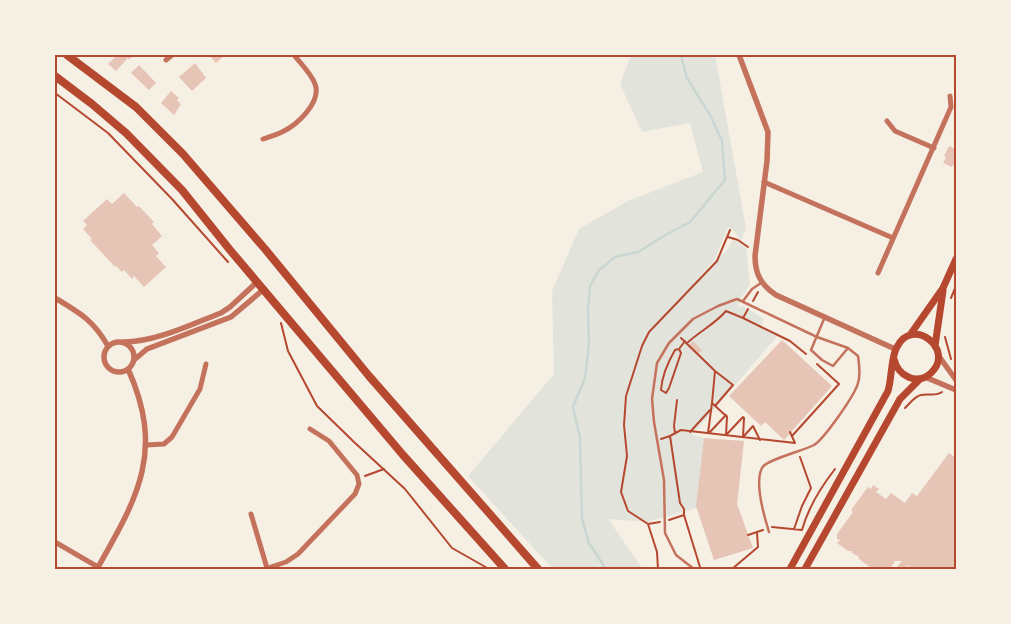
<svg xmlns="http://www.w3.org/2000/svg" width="1011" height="624" font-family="'Asap Condensed',sans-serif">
<rect width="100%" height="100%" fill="#f6efe4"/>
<path fill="#e2e4dc" d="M631,55H715L746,228L741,240L733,230L728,227L714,261L693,283L728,249L733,240L739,242L746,248L750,284L741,298L738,306L745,307L764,319L761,326L779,334L692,435L704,438L697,508L647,522L608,519L643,569H553L468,476L554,374L552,291L579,229L628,201L703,172L690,123L642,132L620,84Z"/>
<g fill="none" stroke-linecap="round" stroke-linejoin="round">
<path stroke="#c9d6d2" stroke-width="2.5" d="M606,569L589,543L582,519L580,438L573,407L585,378L589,344L588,309L590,286L599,270L615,257L638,252L662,237L690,222L725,180L722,141L710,115L687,78L681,55"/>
</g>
<path fill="#e6c5b7" d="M117,55H134L129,60L128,58L116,71L108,64Z
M209,55H225L216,63Z
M195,63L206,78L192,91L179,77Z
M139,65L156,83L149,90L131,73Z
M171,91L179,98L177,100L181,104L174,115L161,103Z
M949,146L956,149V166L953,165L952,167L943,163L946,157L944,156Z
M124,193L137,207L139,206L154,222L152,224L162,236L152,245L159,253L156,256L166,267L144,287L134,276L132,279L124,270L122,272L116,266L115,267L90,240L92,239L83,229L87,225L83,221L107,199L112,204Z
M782,340L832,386L784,440L765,422L761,426L729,396Z
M693,341L702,350L698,354L688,346Z
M704,438L744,441L737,504L753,548L714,560L696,506Z
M949,453L956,458V569H909L908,565L905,569H895L902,561H895L890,569L871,568L859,559L858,555L857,556L851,552L852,551H848L837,543L840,540L837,539V534L853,512L851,510L868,487L871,489L873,485L879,489L876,492L886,499L891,493L905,503L912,493L917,496Z"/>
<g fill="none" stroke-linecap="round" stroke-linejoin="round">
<path stroke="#b5482f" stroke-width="2" d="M55,93L108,133L172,199L228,262
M728,237L738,240L748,247
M951,298L956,286
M753,301L758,292
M743,318L790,341L806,354
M281,323L288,351L317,406L354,442L405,489L452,548L489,569
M945,337L951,359
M681,338L715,371
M687,343C700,331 715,324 726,311L743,318L748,309
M679,349L675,350C668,362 662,375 661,390L666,393L669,388L681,353L679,349L685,341
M712,403L715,371L733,385L715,406
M905,408C910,403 915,396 921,395C929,393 935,397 942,392
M690,432L710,410
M790,432L795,443
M675,433L674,426L677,400
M708,433L712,403L725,415
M709,433L726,415L727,417L726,435L743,417L744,418L743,437L753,426L760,440
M670,436L681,430L795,443
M792,436L839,384L817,364
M661,439L670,436L680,503L684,509V515
M365,476L384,469
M669,520L684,515L700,567L702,569
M648,524L660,522
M772,527L802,530
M794,529L802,506L811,488L800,457
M802,530C808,508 821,487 835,469
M748,535L763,530
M658,569L657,552L648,524L628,511L621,492L627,456L624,425L626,396L642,346L649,332L717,261L730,230
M732,569L758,547L757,533"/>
<path stroke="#c5725c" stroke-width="2.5" d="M743,301L752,289L761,283
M824,319L811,350L822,360L833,366L848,348
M694,569L676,555L665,533L664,480L654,422L652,399L657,363L669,343L693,319L718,306L737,299L817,337L848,348L858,356C859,364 861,375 858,383C855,395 824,439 814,445C803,451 765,460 762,468C754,483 764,516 769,532"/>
<path stroke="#c5725c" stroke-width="5" d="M166,60L172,55
M887,121L895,131L934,148
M263,139C269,137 276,135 282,132C297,125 322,102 315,84C311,73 301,64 294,55
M764,182L893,238
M878,273L951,107L950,96
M146,445L164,444L172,437L200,389L206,364
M251,514L267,568
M55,542L98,567
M265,569L286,562L298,554L355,494L359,484L357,475L329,441L310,429"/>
<path stroke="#c5725c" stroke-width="5.5" d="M739,55L768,132L767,161L755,256C755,274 761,285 776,295L895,349
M55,298C80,313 93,320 108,346
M104 357a15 15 0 1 1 30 0a15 15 0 1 1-30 0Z
M124,342C156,342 192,324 221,313L230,307L257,282
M938,355L956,380
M134,360L147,349L231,317L264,289
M925,377L956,390
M97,569C138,497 165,451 128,369"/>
<path stroke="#b5482f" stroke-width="7" d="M910,335L943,288L956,259
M935,346L943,291
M790,569L888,391C892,378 891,356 897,347C912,316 956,349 931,373C917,386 898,376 894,359
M805,569L900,399L920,379"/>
<path stroke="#b5482f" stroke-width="8" d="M67,55L136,107L183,154L265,249L369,376L538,569
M55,76L92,104L126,133L182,190L230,250L403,455L505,569"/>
</g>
<rect width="1011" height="624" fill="none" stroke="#f6efe4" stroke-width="112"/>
<rect x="56" y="56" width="899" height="512" fill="none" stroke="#b5482f" stroke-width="2"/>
</svg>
